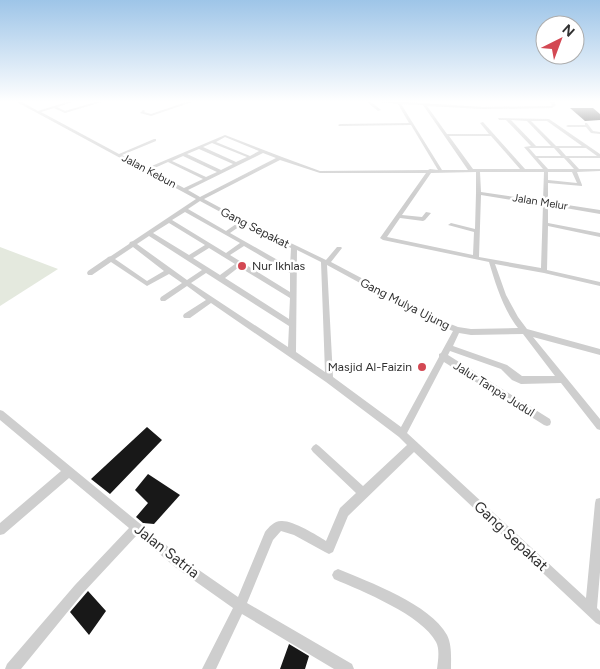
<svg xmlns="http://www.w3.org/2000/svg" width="600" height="669" font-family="Figtree,sans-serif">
<rect width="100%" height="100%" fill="#fff"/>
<path fill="#e4e9de" d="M0,247L58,269L0,306Z"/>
<path fill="#181818" d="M570,108H593L600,114V120L585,121Z
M147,427L162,440L110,494L91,479Z
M148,474L180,495L154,524L143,523L136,517L148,503L135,490Z
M88,591L106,611L89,635L70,612Z
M289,644L309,656L305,669H280Z"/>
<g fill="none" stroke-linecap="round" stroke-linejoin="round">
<path fill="#cecece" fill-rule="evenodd" d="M15,101H20L38,111L70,101H76L57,107L65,111L99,101H105L65,113L54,108L41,112L119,154L154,139H156V141L122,155L147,168L225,135L282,157L320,171L428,170L430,169L438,170L411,125L339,126L338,125L340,124L409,123L398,104L371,101H390L483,107L551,106L552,105L549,101H553L556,105L552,108L483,109L427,106L447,134H489L480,123L483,122L525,169H543L524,147L531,146L506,120H499L498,118L549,119L600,154V158H569L579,169H600V171L577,172L582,185V186L548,183V202L600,210V214L548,205V223L600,233V237L548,226L547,270L600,282V286L544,273L495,264L506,295L518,317L527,329L600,349V355L533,337L600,419V430L597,429L561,383L521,384L512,380L501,369L450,351L448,355L550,419L551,422L550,425L547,426L544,425L444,362L407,433L586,598L595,503L596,499L600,498V572L597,608L600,611V625L596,623L414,452L348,516L333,552L329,554L325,552L294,535L281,531L273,540L247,603L352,664L354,669H334L242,614L216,669H202L233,608L175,567L137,535L83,593L21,669H5L7,664L75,585L129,528L69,478L4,534L0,535V523L61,471L0,420V410L3,411L183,559L238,597L265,532C269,527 274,521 281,521C292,520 317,535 326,541L340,508L356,493L313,452L311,449L313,446L316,444L319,446L363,486L407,445L399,437L326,382L211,303L190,318H184L183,316L184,314L206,300L187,286L165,301H161L160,299L161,297L182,283L169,274L147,286L111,262L92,275H88L87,273L88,271L107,258L108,257L111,256L129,244L130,242L133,241L196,199ZM401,104L423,105L468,170H442ZM511,120L527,121L551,146H536ZM531,121H547L582,146H556ZM449,136H491L520,169H473ZM225,137L259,151L250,156L216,142ZM212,143L247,157L236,162L203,147ZM529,148H554L561,156H536ZM559,148H586L597,156H566ZM199,149L233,164L221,170L187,154ZM263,153L276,158L200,197L188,190ZM183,156L217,172L206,177L172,161ZM538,158H564L574,169H548ZM280,160L320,173H426L380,238L383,240L489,262C496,285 503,309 518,328L471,329L458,327L443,321L331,262L342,248L341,247H337L326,260L245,221L204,199ZM168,162L203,179L184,188L150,170ZM476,172V193L475,229L451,223L448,225L474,232L473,255L387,237L400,218L423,221L425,220L431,213L426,212L422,217L402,215L431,173ZM480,172H544L543,201L481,192ZM548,172H572L577,183L548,180ZM481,195L543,205L541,268L479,257ZM200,201L239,222L226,231L188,209ZM185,212L240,243L226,253L172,220ZM169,223L205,245L189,255L153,233ZM243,224L291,248L290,267L230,233ZM149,236L202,270L187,280L137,244ZM244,246L290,273V292L230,255ZM133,247L164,271L147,281L115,259ZM209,248L235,264L220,275L193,258ZM297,250L321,262L325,372L296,352ZM327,265L437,325L453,331L441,353L439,354V357L401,427L333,377ZM239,267L290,298L289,319L225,278ZM206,273L289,326L288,347L191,283ZM459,333L471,335L523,334L555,376H522L507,365L453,346Z
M189,101H195L151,116L140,113L143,110L145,111L144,112L151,114Z
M366,101H370L381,110L378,111Z
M585,123H587L593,131L600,132V134L591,133L586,127H568L566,126L568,125H585Z
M338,569C369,582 430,604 447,635C452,645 451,657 451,669H437C438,661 440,649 436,642C422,615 362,591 334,579L332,575L334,571Z"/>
</g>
<linearGradient id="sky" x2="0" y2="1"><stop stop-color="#9ec5e8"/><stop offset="0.52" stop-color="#fff"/><stop offset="1" stop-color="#fff" stop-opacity="0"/></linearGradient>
<rect width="600" height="195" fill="url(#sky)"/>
<g fill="#d34853" stroke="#fff" stroke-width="2">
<circle cx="242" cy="266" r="5"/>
<circle cx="422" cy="367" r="5"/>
</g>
<g text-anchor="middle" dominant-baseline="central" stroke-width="5" stroke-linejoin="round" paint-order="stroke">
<g font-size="11" fill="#313131" stroke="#fff">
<text transform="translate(149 171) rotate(28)">Jalan Kebun</text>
<text transform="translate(540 202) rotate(9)">Jalan Melur</text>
</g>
<g font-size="12" fill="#313131" stroke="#fff">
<text transform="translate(255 228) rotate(27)">Gang Sepakat</text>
<text transform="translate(405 304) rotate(27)">Gang Mulya Ujung</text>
<text transform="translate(494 389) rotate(32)">Jalur Tanpa Judul</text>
</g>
<g font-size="12" fill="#313131" stroke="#fff" text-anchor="start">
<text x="252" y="266">Nur Ikhlas</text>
<text x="412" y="367" text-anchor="end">Masjid Al-Faizin</text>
</g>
<g font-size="15" fill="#313131" stroke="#fff">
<text transform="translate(511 536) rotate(43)">Gang Sepakat</text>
<text transform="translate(167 551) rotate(38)">Jalan Satria</text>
</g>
</g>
<g transform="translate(560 40) rotate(42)"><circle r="24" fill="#ffffff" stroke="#adadad"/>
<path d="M0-4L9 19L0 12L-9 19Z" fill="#d34853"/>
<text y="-8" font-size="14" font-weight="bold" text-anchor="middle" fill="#313131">N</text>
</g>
</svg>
